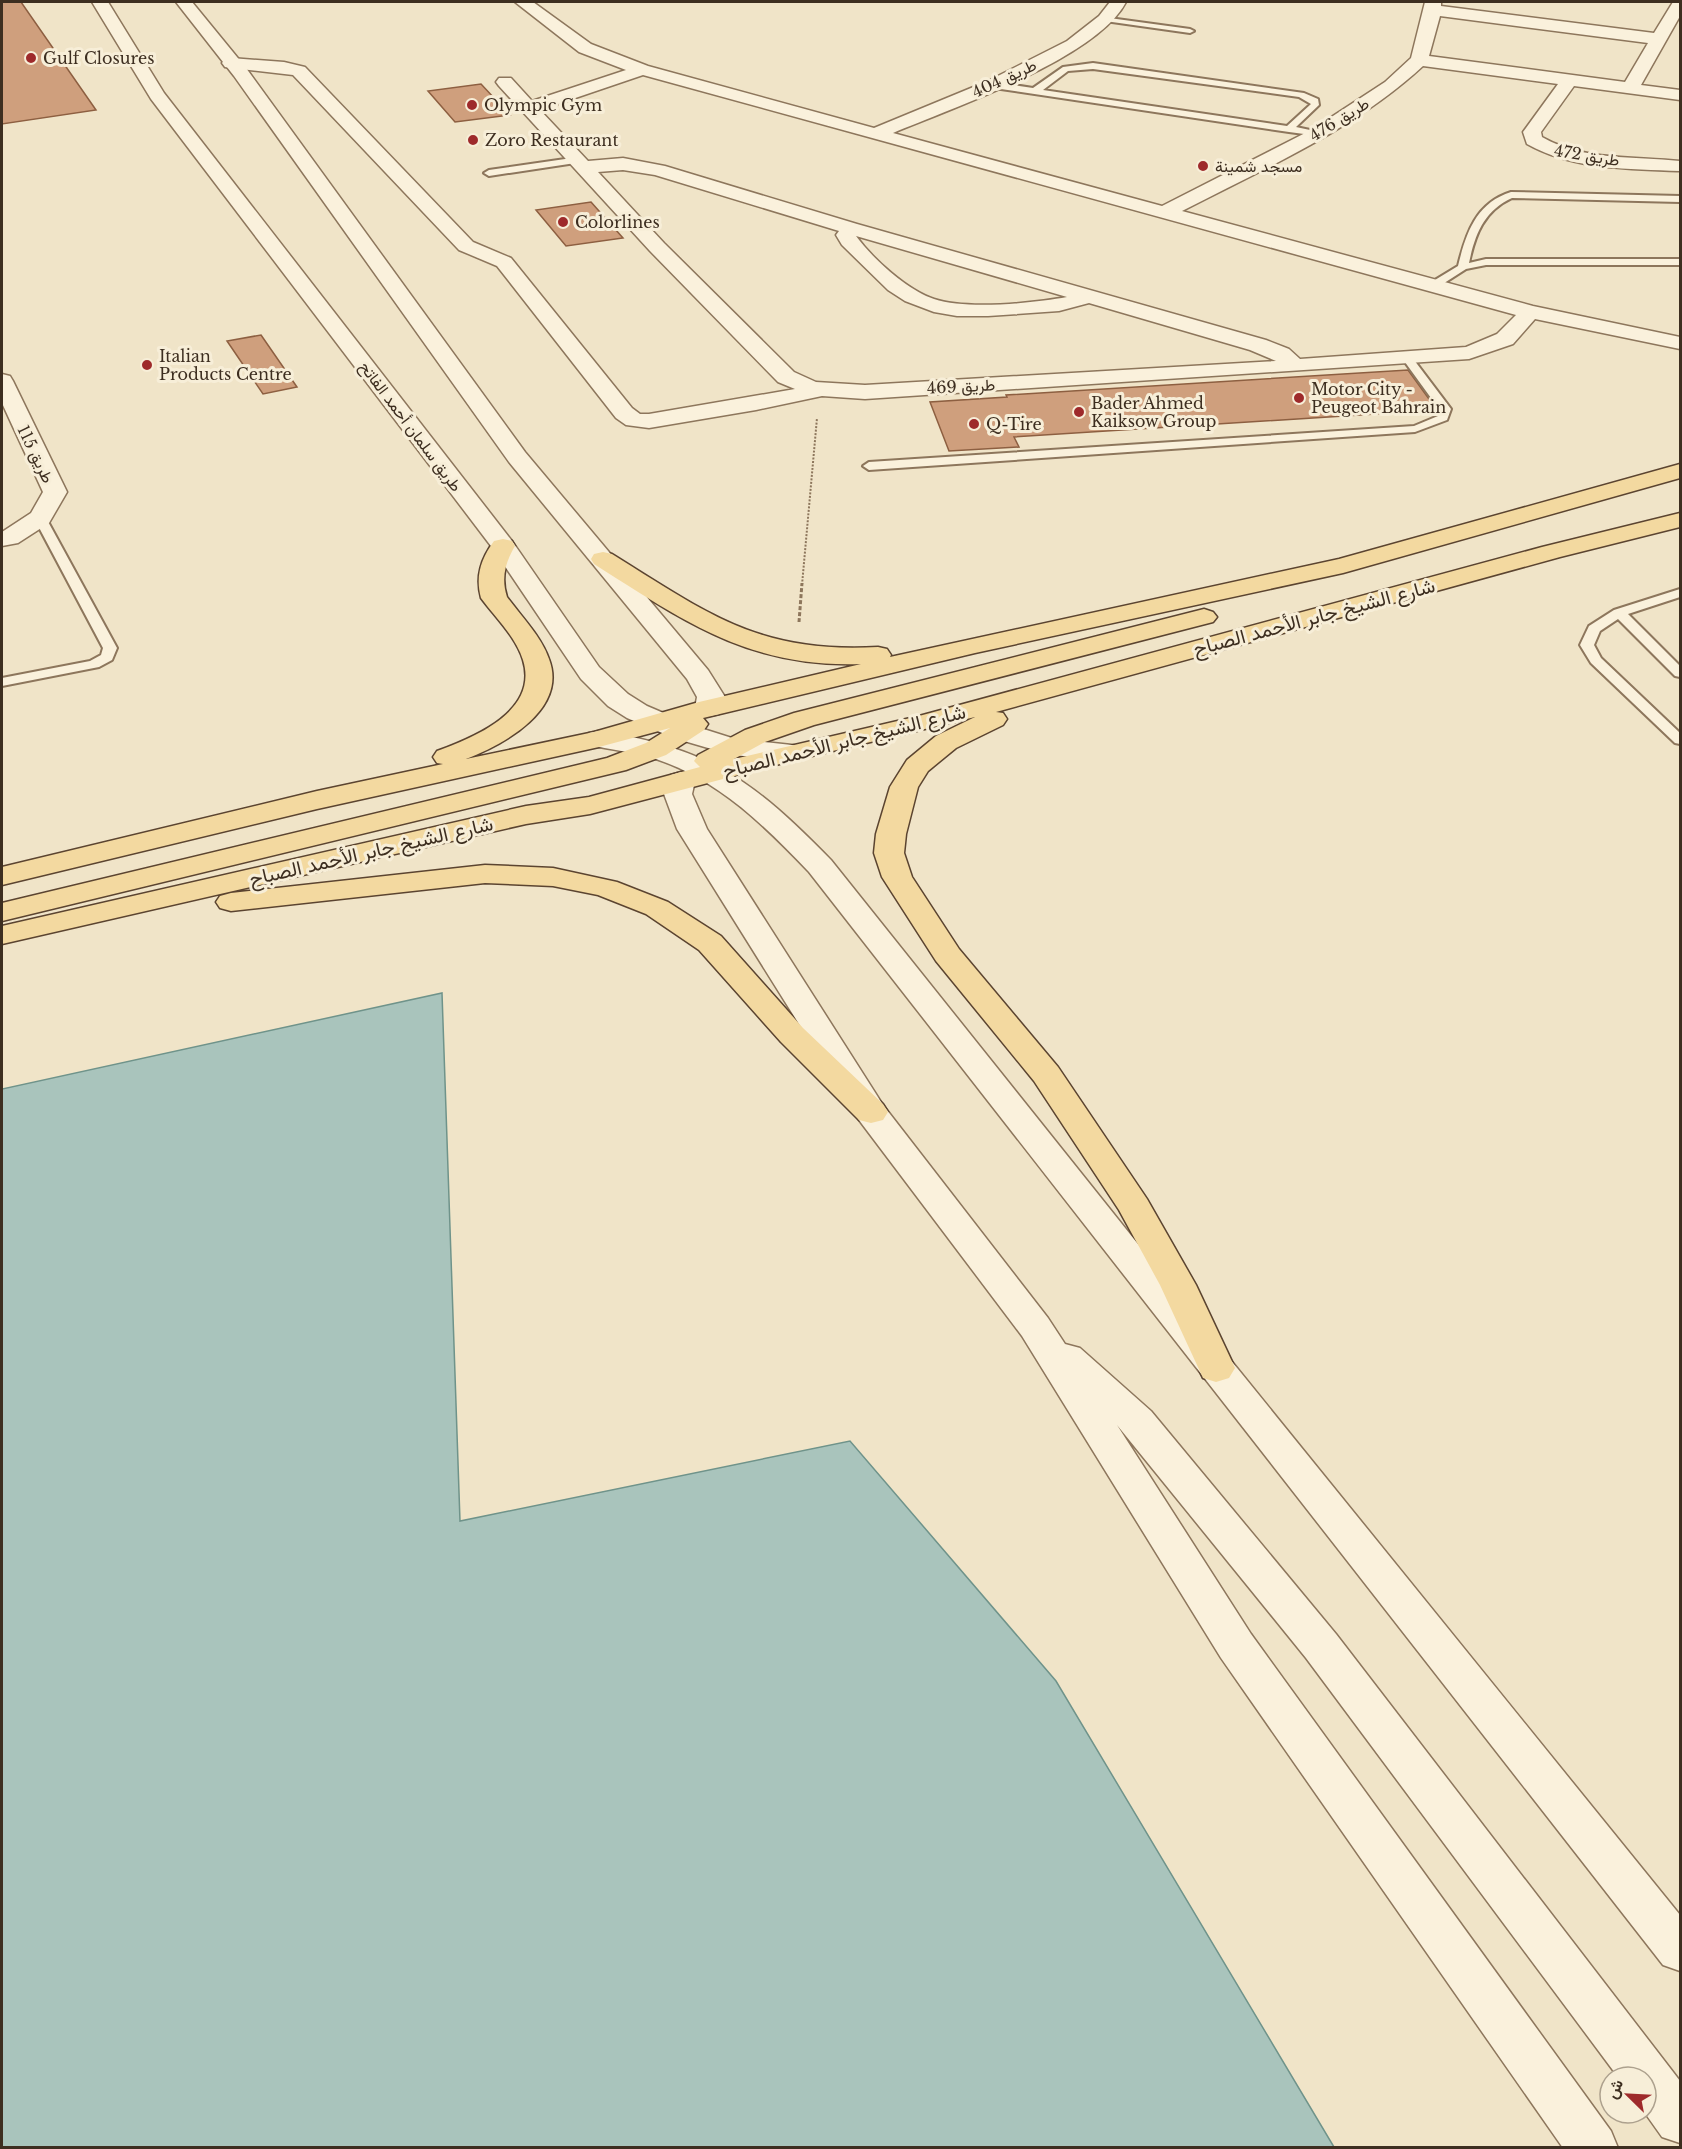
<svg xmlns="http://www.w3.org/2000/svg" width="1682" height="2149" font-family="'Libre Baskerville',Vazirmatn,serif">
<rect width="100%" height="100%" fill="#f0e4c8"/>
<path fill="#a9c4bc" stroke="#6f938a" stroke-width="1.5" d="M442,993L460,1521L850,1441L1056,1681L1334,2147H2V1089Z"/>
<path fill="#cf9f7d" stroke="#8d5f41" stroke-width="1.5" d="M2,2H21L96,110L2,124Z
M481,84L510,115L455,122L428,91Z
M591,202L623,238L566,246L536,210Z
M261,335L297,387L263,394L227,341Z
M1408,370L1437,410L1014,437L1019,447L949,451L930,402L1007,397L1006,395Z"/>
<g fill="none" stroke-linecap="round" stroke-linejoin="round">
<g stroke="#8d765c" stroke-width="4">
<path id="service" d="M1102,17L1190,29L1194,31L1190,33L1105,21L1101,19Z
M1093,63L1304,93L1318,99L1319,105L1296,127L1324,133L1319,136L1289,132L994,88L990,85L994,82L1033,88L1063,67ZM1093,69L1299,97L1311,104L1287,126L1043,90L1068,71Z
M579,157L584,160L582,162L489,176L484,173L489,170Z
M1511,192L1680,196V202L1512,198C1484,211 1475,234 1469,263L1486,259H1680V265H1486L1466,269L1438,287H1430V283L1458,266C1466,233 1476,203 1511,192Z
M1407,355L1411,356L1451,409L1447,420L1415,432L869,470L863,466L869,462L1414,426L1438,416L1439,409L1402,358Z
M40,514L46,518L117,648L112,660L99,667L2,686V678L90,661L101,655L103,648L34,518Z
M1680,589V597L1628,614L1680,666V677L1675,676L1618,619L1600,631L1594,645L1601,658L1680,733V744L1675,743L1591,663L1580,645L1589,626L1614,610Z"/>
</g>
<g stroke="#8d765c" stroke-width="3">
<path id="minor" d="M515,2H533L591,44L648,66L874,128L988,81L1067,41L1099,16L1110,2H1126C1097,58 953,108 893,133L1162,206L1313,129L1385,82L1411,58L1425,2H1441V6L1654,33L1673,2H1680V16L1641,85L1680,90V100L1574,86L1541,132L1542,137C1584,161 1634,156 1680,161V171C1629,169 1573,170 1527,144L1523,132L1558,84L1423,66C1354,130 1265,168 1182,211L1533,306L1680,337V349L1535,319L1513,344L1469,359L865,399L822,396L756,410L649,428L626,425L616,418L497,266L459,250L293,75L231,68L225,67L222,63L225,59L231,58L284,62L305,67L473,242L511,258L632,408L640,414H649L795,389L778,382L650,251L499,86L496,82L499,78H511L532,101L626,70L579,52ZM1440,16L1648,43L1625,82L1429,56ZM643,75L1516,315L1497,334L1466,347L1300,359L1289,349L1266,340L857,224L665,166L623,158L588,161L540,110ZM623,170L655,175L839,231L836,235L842,245L888,290L905,301L934,312L957,316H988L1059,311L1089,303L1250,350L1276,361L865,385L816,382L794,372L664,243L598,172ZM856,236L1067,297C1033,303 967,310 934,299C907,290 873,259 856,236Z
M2,374L10,376L13,381L67,492L49,523L18,543L2,546V532L31,513L43,492L2,403Z
M599,731C709,748 754,781 831,860L1229,1358L1680,1915V1971L1663,1965L809,872C765,826 719,780 656,759C634,752 612,750 589,745L585,739L589,733Z
M681,772L691,775L695,781L692,794L707,829L883,1105L1048,1318L1065,1344L1080,1348L1151,1411L1336,1634L1680,2081V2143L1662,2137L1645,2113L1646,2077H1618L1306,1658L1117,1425L1251,1634L1611,2131L1618,2148H1563L1221,1658L1022,1336L859,1120L677,829L664,794L671,775Z"/>
</g>
<g stroke="#8d765c" stroke-width="3">
<path id="tertiary" d="M92,2H108L164,93L512,541L599,667L628,694L647,706L694,726L735,739L801,746L805,752L801,758L791,760L732,755L674,738L627,718L608,706L581,679L494,550L151,99Z
M176,2H192L246,68L525,452L708,670L725,697L723,708L719,714L709,716L699,714L695,708L697,697L687,679L509,462L234,76Z"/>
</g>
<g stroke="#5b4430" stroke-width="3">
<path id="primary" d="M1680,464V478L1343,573L975,653L703,718L708,724L704,730L666,755L626,770L2,921V903L607,758L646,743L670,728L599,747L317,809L2,885V867L317,791L443,764L437,763L433,757L437,751C475,737 539,711 523,660C516,637 495,617 481,598C475,576 481,559 494,541L503,539L512,541L515,546C505,563 501,578 507,597C521,616 541,636 549,659C568,709 505,744 466,759L594,732L699,702L861,664C749,668 684,621 594,564L591,559L594,554L603,552L612,554C707,613 759,654 878,647L887,649L891,655L890,657L1339,559Z
M1680,513V527L1560,557L996,712L1003,713L1007,719L1003,725L956,748L928,771L918,787L906,834L904,853L912,877L959,949L1058,1067L1147,1199L1196,1285L1235,1368L1229,1378L1216,1382L1203,1378L1160,1285L1119,1210L1034,1081L936,961L882,877L874,853L876,834L890,787L907,760L936,736L975,717L795,760L590,814L526,824L2,944V926L526,806L589,797L700,767L694,761L698,755L745,730L794,713L1204,609L1213,612L1217,617L1213,622L814,725L765,742L734,759L919,716L1542,547Z
M485,865L553,868L617,882L668,902L721,936L803,1028L883,1104L888,1112L883,1120L871,1123L859,1120L781,1042L699,950L646,914L598,895L553,886L485,883L231,911L220,908L216,902L220,896L231,893Z"/>
</g>
<path stroke="#8d765c" stroke-width="2" stroke-dasharray="2 1.5" stroke-linecap="butt" d="M802,585L817,418"/>
<path stroke="#8d765c" stroke-width="3" stroke-dasharray="4 2" stroke-linecap="butt" d="M799,622L802,583"/>
<use href="#service" fill="#faf1dc" fill-rule="evenodd"/>
<use href="#minor" fill="#faf1dc" fill-rule="evenodd"/>
<use href="#tertiary" fill="#faf1dc" fill-rule="evenodd"/>
<use href="#primary" fill="#f3d9a0" fill-rule="evenodd"/>
</g>
<g fill="#9e2a2b" stroke="#f7eed8" stroke-width="2">
<circle cx="31" cy="58" r="6"/>
<circle cx="472" cy="105" r="6"/>
<circle cx="473" cy="140" r="6"/>
<circle cx="1203" cy="166" r="6"/>
<circle cx="563" cy="222" r="6"/>
<circle cx="147" cy="365" r="6"/>
<circle cx="1299" cy="398" r="6"/>
<circle cx="1079" cy="412" r="6"/>
<circle cx="974" cy="424" r="6"/>
</g>
<g text-anchor="middle" dominant-baseline="central" stroke-width="6" stroke-linejoin="round" paint-order="stroke">
<g font-size="16" fill="#3d2e20" stroke="#f7eed8" text-anchor="start">
<text x="43" y="58">Gulf Closures</text>
<text x="484" y="105">Olympic Gym</text>
<text x="485" y="140">Zoro Restaurant</text>
<text x="1215" y="166">مسجد شمينة</text>
<text x="575" y="222">Colorlines</text>
<text x="159" y="356">Italian<tspan x="159" dy="18">Products Centre</tspan></text>
<text x="1311" y="389">Motor City -<tspan x="1311" dy="18">Peugeot Bahrain</tspan></text>
<text x="1091" y="403">Bader Ahmed<tspan x="1091" dy="18">Kaiksow Group</tspan></text>
<text x="986" y="424">Q-Tire</text>
</g>
<g font-size="16" fill="#3d2e20" stroke="#f7eed8">
<text transform="translate(1004 78) rotate(-25)">طريق 404</text>
<text transform="translate(1339 119) rotate(-32)">طريق 476</text>
<text transform="translate(1587 155) rotate(9)">طريق 472</text>
<text transform="translate(961 386) rotate(-3)">طريق 469</text>
<text transform="translate(411 426) rotate(53)">طريق سلمان أحمد الفاتح</text>
<text transform="translate(36 454) rotate(64)">طريق 115</text>
</g>
<g font-size="20" fill="#3d2e20" stroke="#f7eed8">
<text transform="translate(1314 617) rotate(-15)">شارع الشيخ جابر الأحمد الصباح</text>
<text transform="translate(844 741) rotate(-14)">شارع الشيخ جابر الأحمد الصباح</text>
<text transform="translate(371 851) rotate(-13)">شارع الشيخ جابر الأحمد الصباح</text>
</g>
</g>
<rect width="1682" height="2149" fill="none" stroke="#3d2e20" stroke-width="6"/>
<g transform="translate(1628 2095) rotate(294)"><circle r="28" fill="#f7eed8" stroke="#ada18e" stroke-width="1.5"/>
<path d="M0-4.5L10 22L0 15L-10 22Z" fill="#9e2a2b"/>
<text y="-9" font-size="16" font-weight="bold" text-anchor="middle" fill="#3d2e20">ش</text>
</g>
</svg>
